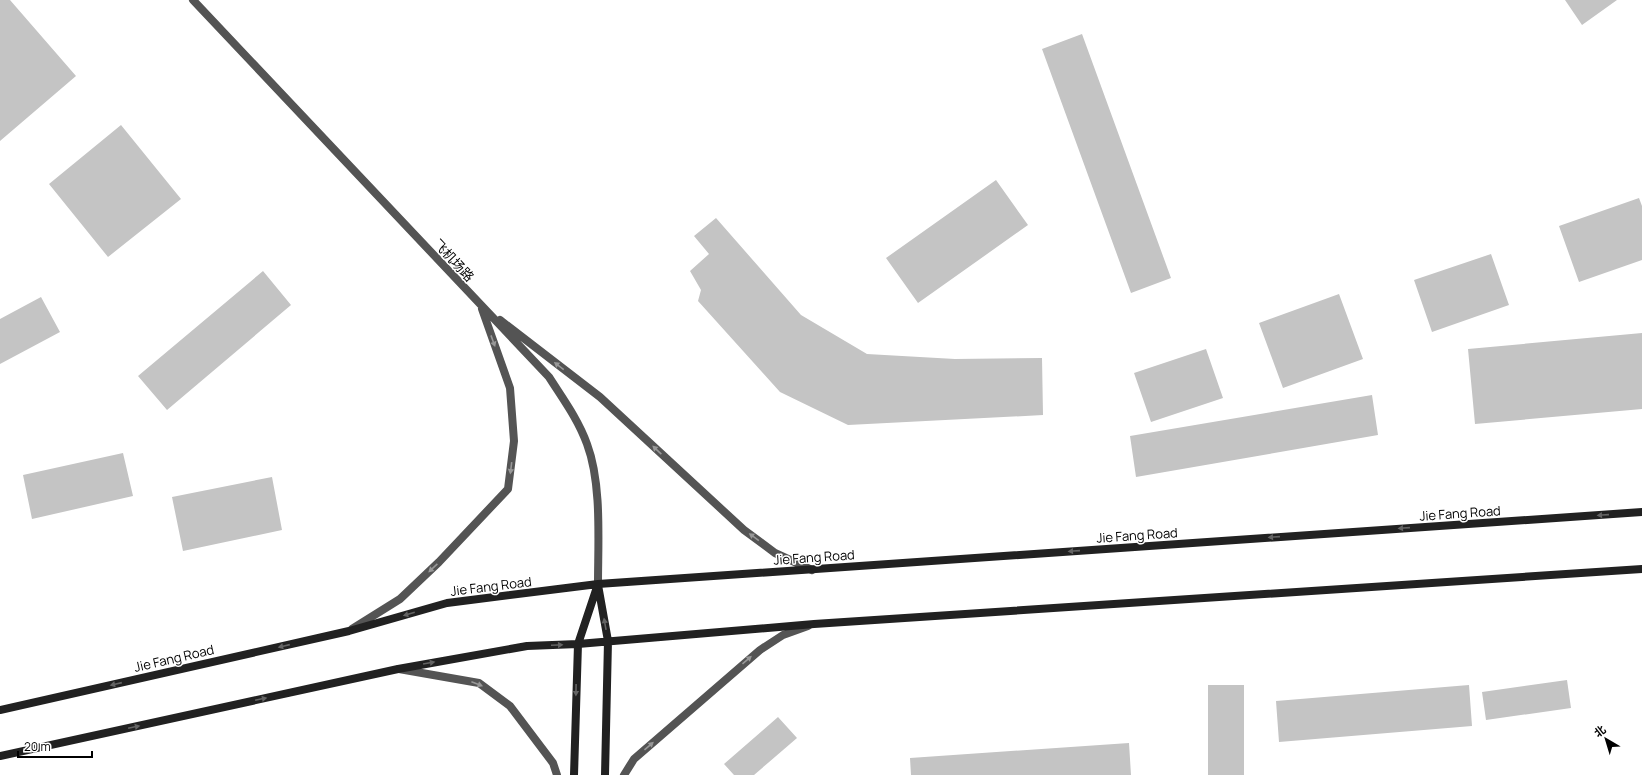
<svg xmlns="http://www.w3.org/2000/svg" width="1642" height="775" font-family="Manrope,'Noto Sans SC',sans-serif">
<rect width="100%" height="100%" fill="#fff"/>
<path fill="#c4c4c4" d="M0,0H10L76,76L0,141Z
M1565,0H1617L1582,25Z
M1082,34L1171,278L1131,293L1042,49Z
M121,125L181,199L108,257L49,184Z
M996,180L1028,225L918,303L886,258Z
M1639,198L1642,206V260L1579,282L1559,226Z
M716,218L801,315L867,354L955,359L1042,358L1043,415L848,425L780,392L698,301L701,290L690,271L709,254L694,236Z
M1491,254L1509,305L1432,332L1414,280Z
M263,271L291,305L167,410L138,376Z
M1339,294L1363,359L1283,388L1259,323Z
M41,297L60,332L0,364V319Z
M1642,333V409L1475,424L1468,349Z
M1206,349L1223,398L1151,422L1134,373Z
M1372,395L1378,435L1136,477L1130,436Z
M123,453L133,496L32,519L23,475Z
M272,477L282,530L183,551L172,497Z
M1567,680L1571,708L1486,720L1482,692Z
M1208,685H1244V775H1208Z
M1469,685L1472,726L1279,742L1276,701Z
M778,717L797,738L754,775H734L724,764Z
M1129,743L1131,775H911L910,758Z"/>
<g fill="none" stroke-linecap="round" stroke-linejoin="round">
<path stroke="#545454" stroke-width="8" d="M193,0L549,377C563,399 578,419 587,444C602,484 598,541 598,584
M500,320L600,397L744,530L775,553L812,570
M352,629L400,599L439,562L508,489L514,441L510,388L482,309
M399,669L479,683L510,706L553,763L557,775
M624,775L634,759L760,650L783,635L808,626"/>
<path stroke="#212121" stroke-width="8" d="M598,585L608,641L605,775
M0,710L349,631L447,603L598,584L1642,512
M0,756L398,669L527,646L578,644L814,624L1642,569
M574,775L578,644L598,584"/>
</g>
<defs><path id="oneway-solid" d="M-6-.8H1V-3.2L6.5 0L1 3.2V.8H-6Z"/></defs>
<g fill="#989898">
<use href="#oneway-solid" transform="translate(493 341) rotate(70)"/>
<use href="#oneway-solid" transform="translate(559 366) rotate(-142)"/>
<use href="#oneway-solid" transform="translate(657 450) rotate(-137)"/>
<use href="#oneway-solid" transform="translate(511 468) rotate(97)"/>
<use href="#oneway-solid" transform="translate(754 537) rotate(-144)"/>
<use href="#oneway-solid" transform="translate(433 568) rotate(137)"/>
<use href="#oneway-solid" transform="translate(747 660) rotate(-41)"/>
<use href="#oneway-solid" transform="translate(477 684) rotate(21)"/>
<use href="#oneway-solid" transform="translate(649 746) rotate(-41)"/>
</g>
<g fill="#646464">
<use href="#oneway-solid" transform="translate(1603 515) rotate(176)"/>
<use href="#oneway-solid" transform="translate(1404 528) rotate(176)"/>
<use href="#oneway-solid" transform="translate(1274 537) rotate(176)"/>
<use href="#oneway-solid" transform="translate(1074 551) rotate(176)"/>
<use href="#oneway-solid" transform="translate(409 614) rotate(164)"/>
<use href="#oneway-solid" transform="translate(605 624) rotate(-100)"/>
<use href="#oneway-solid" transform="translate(557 645) rotate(-2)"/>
<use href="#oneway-solid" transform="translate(284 646) rotate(167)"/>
<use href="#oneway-solid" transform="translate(429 663) rotate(-10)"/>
<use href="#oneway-solid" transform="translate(116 684) rotate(167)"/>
<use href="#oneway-solid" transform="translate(576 690) rotate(91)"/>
<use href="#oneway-solid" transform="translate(261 699) rotate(-12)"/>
<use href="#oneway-solid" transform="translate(134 727) rotate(-12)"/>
</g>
<g text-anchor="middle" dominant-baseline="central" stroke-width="3" stroke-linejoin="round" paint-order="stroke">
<g font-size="13" fill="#000" stroke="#fff">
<text transform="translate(454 260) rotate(47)">飞机场路</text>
<text transform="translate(1460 513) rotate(-4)">Jie Fang Road</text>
<text transform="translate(1137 535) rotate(-4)">Jie Fang Road</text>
<text transform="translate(814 557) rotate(-4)">Jie Fang Road</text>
<text transform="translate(491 586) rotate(-7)">Jie Fang Road</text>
<text transform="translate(174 658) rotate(-13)">Jie Fang Road</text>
</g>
</g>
<g transform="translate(1606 739) rotate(322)" stroke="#ffffff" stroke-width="3" paint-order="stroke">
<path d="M0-3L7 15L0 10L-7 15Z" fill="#000000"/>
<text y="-6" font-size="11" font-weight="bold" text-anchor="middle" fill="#000000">北</text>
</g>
<path d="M18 751v6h74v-6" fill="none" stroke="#000000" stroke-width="2"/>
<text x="24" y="751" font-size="12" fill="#000000" stroke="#ffffff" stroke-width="3" paint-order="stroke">20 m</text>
</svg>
